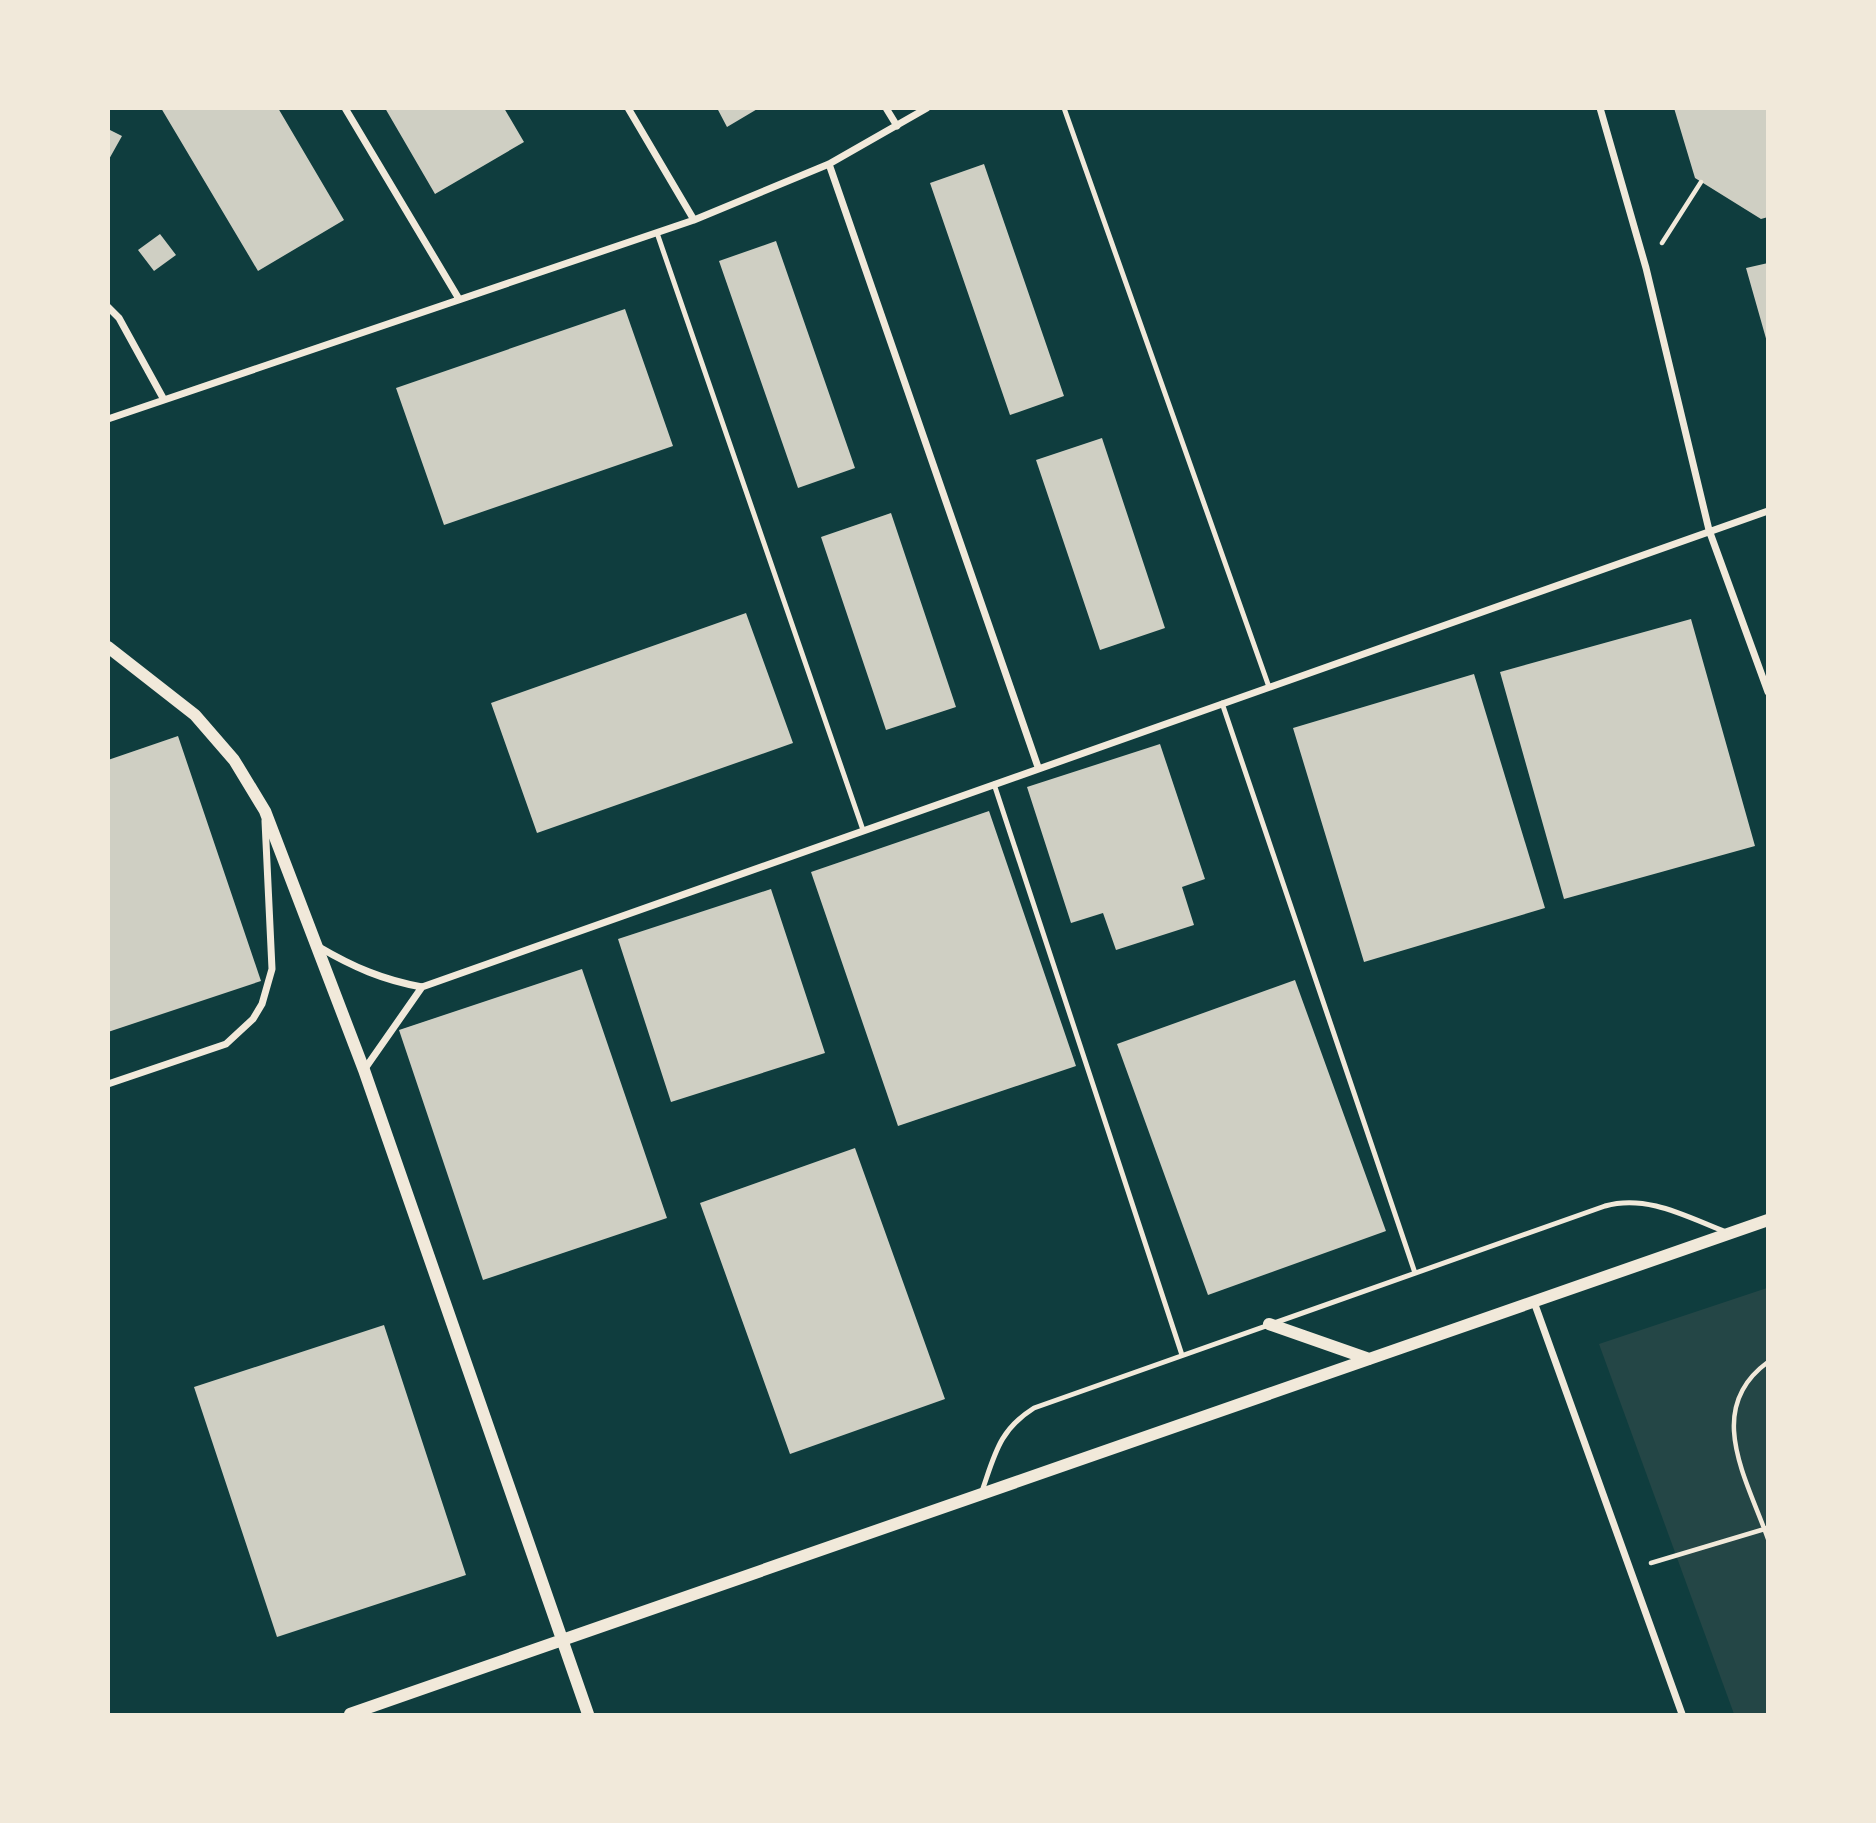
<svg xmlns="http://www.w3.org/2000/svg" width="1876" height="1823" font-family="'Asap Condensed',sans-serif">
<rect width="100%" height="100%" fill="#0f3d3e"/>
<path fill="#244646" d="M1767,1288V1714H1734L1599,1344Z"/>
<path fill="#cfcfc3" d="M161,108H278L344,220L258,271Z
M385,108H504L524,142L435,194Z
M717,108H759L727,127Z
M1674,108H1768V217L1761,219L1695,178Z
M108,129L122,136L108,161Z
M984,164L1064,396L1010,415L930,183Z
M160,234L176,255L154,271L138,250Z
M776,241L855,468L798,488L719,261Z
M1768,263V342H1767L1746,268Z
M625,309L673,446L444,525L396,388Z
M1102,438L1165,628L1100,650L1036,460Z
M891,513L956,707L886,730L821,537Z
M746,613L793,743L537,833L491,703Z
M1691,619L1755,846L1564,899L1500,672Z
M1474,674L1545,908L1364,962L1293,728Z
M178,736L261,981L108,1032V760Z
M1160,744L1205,879L1182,887L1194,925L1116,950L1103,913L1071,923L1027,787Z
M989,811L1076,1066L898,1126L811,872Z
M771,889L825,1053L671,1102L618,939Z
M582,969L667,1218L483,1280L399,1030Z
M1295,980L1386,1231L1208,1295L1117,1044Z
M855,1148L945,1399L790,1454L700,1203Z
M384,1325L466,1575L277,1637L194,1387Z"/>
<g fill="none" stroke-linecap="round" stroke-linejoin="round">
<path stroke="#f1e9da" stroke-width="4.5" d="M1662,243L1701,182
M1768,1362C1703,1409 1747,1479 1768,1539
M1651,1563L1768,1528"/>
<path stroke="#f1e9da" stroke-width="5" d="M1064,108L1269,687
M657,233L863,830
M1222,703L1415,1273
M994,784L1182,1355
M982,1491C995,1454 999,1430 1034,1408L1605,1206C1647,1194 1687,1217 1726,1232"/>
<path stroke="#f1e9da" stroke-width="7" d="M345,108L459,299
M628,108L694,220
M886,108L897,126
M1600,108L1646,268L1709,530L1768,692
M829,164L1038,767
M108,307L119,318L163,398
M108,419L694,220L829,164L927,108
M319,947C353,967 383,980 422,987L1768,511
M364,1070L422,987
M108,1084L226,1044L253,1019L262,1004L272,969L265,821
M1534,1302L1682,1714"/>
<path stroke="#f1e9da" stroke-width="12" d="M108,647L195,715L234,760L265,811L364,1070L588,1714
M1269,1324L1369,1359
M350,1714L1768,1220"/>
</g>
<rect width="1876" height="1823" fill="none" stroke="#f1e9da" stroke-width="220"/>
</svg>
